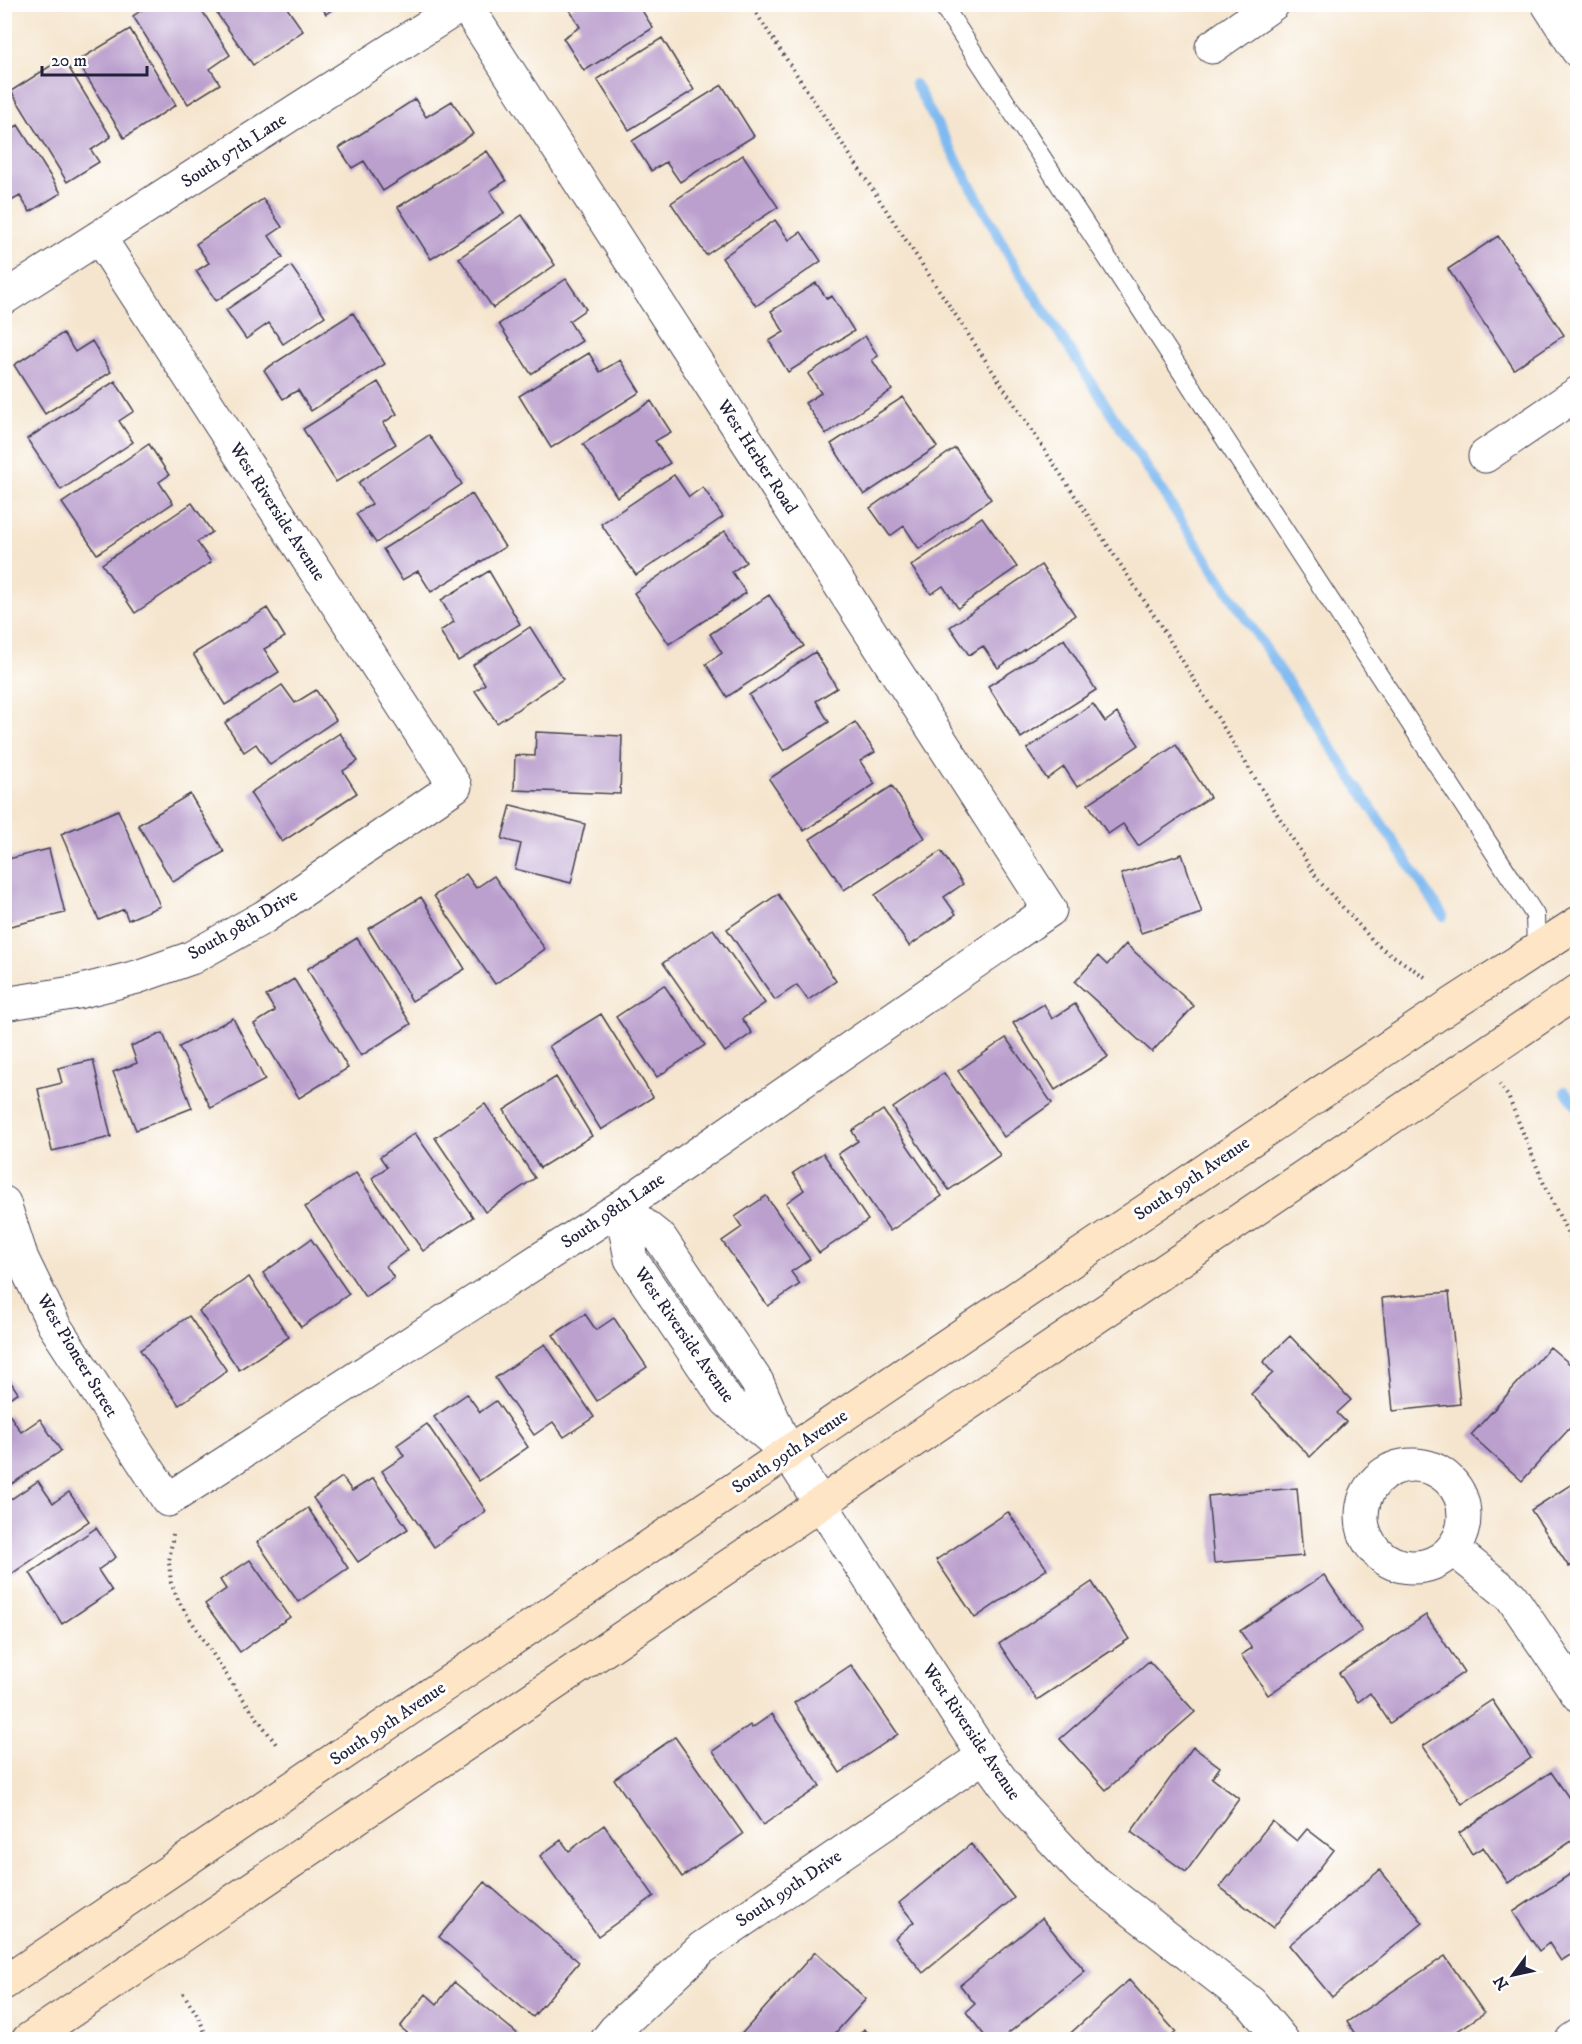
<svg xmlns="http://www.w3.org/2000/svg" width="1582" height="2044" font-family="'IM FELL DW Pica',serif">
<rect width="100%" height="100%" fill="#fff"/>
<filter id="ink" filterUnits="userSpaceOnUse"><feTurbulence type="fractalNoise" baseFrequency=".0167" numOctaves="2"/><feDisplacementMap in="SourceGraphic" scale="12" xChannelSelector="R" yChannelSelector="G"/><feConvolveMatrix kernelMatrix="1 2 1 2 8 2 1 2 1" color-interpolation-filters="sRGB"/></filter>
<filter id="wash" filterUnits="userSpaceOnUse"><feTurbulence type="fractalNoise" baseFrequency=".008" numOctaves="4" result="noise"/><feDisplacementMap in="SourceGraphic" scale="24" xChannelSelector="R" yChannelSelector="G"/><feGaussianBlur stdDeviation="1.35" result="paint"/><feColorMatrix in="noise" values="0 0 0 0 0 0 0 0 0 0 0 0 0 0 0 0 0 1.4 0 .05"/><feComposite in="paint" operator="in"/></filter>
<g filter="url(#wash)">
<rect width="100%" height="100%" fill="#f5e5ce"/>
<g fill="none" stroke-linecap="round" stroke-linejoin="round">
<path stroke="#7eb9f0" stroke-width="10" d="M915,84L1012,261L1190,534L1443,916
M1565,1091L1578,1107"/>
</g>
<g id="blocks">
<path fill="#bba0ce" d="M151,4H198L230,55L210,69L220,84L188,104L133,16Z
M320,4H340L326,14Z
M577,4H638L653,28L584,71L563,38L580,27L569,9Z
M211,5H285L303,31L253,65Z
M130,29L176,105L124,138L77,61Z
M662,38L694,90L629,130L597,79Z
M63,58L111,137L91,150L99,162L67,182L11,91Z
M722,85L754,136L680,182L666,162L651,171L632,141Z
M415,99L426,117L452,101L473,134L383,191L364,161L352,168L339,148Z
M18,125L61,193L30,212L20,196L4,205V134Z
M487,151L506,181L490,191L504,213L431,259L398,207Z
M743,155L778,207L706,255L671,203Z
M263,199L282,227L269,236L283,257L216,301L196,271L209,263L196,244Z
M522,215L555,265L493,308L459,258Z
M775,220L789,240L801,232L821,261L756,306L722,258Z
M1498,236L1564,335L1514,369L1448,269Z
M291,266L325,316L283,344L269,323L246,339L226,310Z
M566,279L586,309L569,321L582,341L531,374L499,324Z
M816,283L827,299L832,296L854,331L788,372L769,341L784,332L771,311Z
M353,313L385,364L311,411L298,390L283,399L264,370Z
M63,333L75,352L92,341L111,372L45,414L14,365Z
M865,336L878,356L872,360L892,390L826,434L805,403L821,393L808,374Z
M589,353L600,372L620,360L640,392L551,448L519,396Z
M115,381L134,411L119,421L133,442L61,490L27,439Z
M378,382L397,414L383,423L396,444L336,482L303,429Z
M903,397L937,447L864,495L831,444Z
M651,401L671,432L655,441L670,463L617,497L583,444Z
M429,435L462,484L376,543L356,514L372,504L358,483Z
M149,444L169,475L159,482L173,503L97,554L62,503Z
M955,448L991,499L919,549L904,526L890,536L870,508Z
M674,475L689,497L703,487L723,517L636,575L601,524Z
M472,494L505,547L431,592L418,571L402,580L383,549Z
M192,503L212,532L197,542L211,562L135,613L102,564Z
M982,517L1017,567L958,608L943,586L931,594L911,566Z
M725,531L746,562L732,572L746,593L669,644L634,593Z
M1041,565L1075,615L998,668L983,646L969,655L950,627Z
M489,571L520,624L458,661L440,631L454,622L441,600Z
M769,595L804,646L727,697L706,664L722,653L710,634Z
M267,608L285,637L264,649L279,672L225,705L193,654Z
M530,627L563,679L497,723L475,691L485,684L473,665Z
M1064,639L1096,690L1021,738L988,686Z
M815,652L837,688L816,701L829,722L784,751L749,695Z
M282,685L295,703L316,690L336,720L270,765L256,744L244,752L225,723Z
M1093,704L1105,722L1117,713L1139,745L1077,787L1064,767L1047,779L1027,749Z
M855,722L875,752L860,761L875,784L804,831L769,779Z
M536,732L622,736L620,794L514,790L515,755L535,756Z
M340,733L358,761L343,771L357,793L282,842L250,793Z
M1176,745L1210,797L1138,846L1123,824L1108,834L1088,804Z
M892,786L925,838L844,890L810,839Z
M190,794L224,852L173,882L138,825Z
M511,805L585,824L571,883L515,869L521,844L502,839Z
M118,810L160,906L128,920L124,909L99,920L61,834Z
M49,849L65,913L6,927L4,860Z
M941,851L963,884L944,897L956,914L909,946L875,895Z
M1182,854L1202,913L1141,933L1121,874Z
M466,874L476,888L494,876L545,949L495,984L434,896Z
M778,894L836,981L808,1000L797,985L775,1000L727,929Z
M421,897L465,969L412,1001L368,929Z
M713,929L765,1003L742,1019L752,1033L725,1052L663,963Z
M357,938L411,1024L361,1056L307,969Z
M1126,944L1194,1006L1152,1052L1075,982L1098,956L1107,965Z
M294,979L348,1068L299,1098L254,1024L275,1011L266,996Z
M664,985L705,1045L657,1077L616,1017Z
M1044,1004L1052,1019L1075,1004L1108,1057L1055,1090L1013,1023Z
M601,1014L653,1097L601,1130L549,1046Z
M233,1018L265,1080L211,1108L179,1047Z
M163,1033L192,1108L136,1130L113,1072L137,1063L131,1046Z
M1006,1038L1052,1103L1004,1137L958,1071Z
M93,1060L111,1137L52,1151L38,1089L62,1083L58,1068Z
M944,1073L1000,1155L949,1190L893,1108Z
M556,1077L592,1136L540,1168L504,1110Z
M485,1104L535,1178L485,1212L435,1138Z
M883,1110L942,1196L890,1231L838,1154L858,1141L852,1131Z
M415,1133L473,1217L423,1251L372,1178L387,1167L380,1157Z
M823,1153L868,1220L819,1253L786,1203L804,1190L793,1173Z
M356,1173L408,1250L386,1266L394,1278L365,1297L305,1207Z
M766,1196L810,1259L791,1272L800,1284L768,1306L722,1241L742,1227L735,1217Z
M311,1239L349,1294L301,1327L263,1273Z
M249,1277L289,1337L239,1370L199,1311Z
M1449,1292L1460,1404L1393,1411L1382,1298Z
M585,1314L596,1330L614,1318L647,1367L597,1401L553,1335Z
M189,1316L227,1371L179,1405L140,1350Z
M1290,1336L1351,1400L1337,1413L1346,1422L1310,1457L1251,1394L1273,1373L1263,1362Z
M545,1344L594,1417L564,1437L553,1422L534,1435L495,1378Z
M1550,1347L1578,1371V1419L1522,1481L1471,1435Z
M4,1372L18,1393L4,1401Z
M467,1394L480,1412L496,1401L528,1447L479,1481L434,1417Z
M9,1414L21,1432L40,1419L61,1451L4,1489V1417Z
M427,1424L486,1511L434,1547L382,1471L404,1456L397,1445Z
M342,1477L352,1491L373,1478L408,1529L358,1562L313,1498Z
M1578,1480V1562L1569,1567L1531,1510Z
M38,1481L53,1503L69,1492L89,1521L4,1579V1504Z
M1297,1488L1303,1556L1214,1563L1208,1496Z
M308,1508L348,1568L298,1602L257,1542Z
M1008,1512L1047,1569L975,1618L936,1560Z
M96,1528L116,1557L98,1570L112,1591L62,1624L30,1573Z
M250,1560L290,1617L240,1652L205,1604L226,1589L220,1580Z
M1324,1575L1362,1631L1268,1695L1241,1655L1252,1648L1240,1631Z
M1092,1582L1129,1639L1037,1700L999,1644Z
M1426,1615L1464,1672L1390,1723L1370,1693L1358,1702L1339,1673Z
M1149,1661L1195,1712L1106,1790L1060,1739Z
M851,1665L898,1734L840,1773L794,1703Z
M1492,1700L1531,1758L1462,1804L1423,1746Z
M772,1714L820,1786L763,1825L713,1751L750,1725L752,1728Z
M675,1737L743,1834L682,1877L614,1779Z
M1193,1747L1220,1767L1212,1778L1239,1799L1186,1872L1131,1832Z
M1551,1772L1578,1811V1837L1508,1883L1483,1847L1472,1854L1459,1833Z
M1272,1821L1297,1841L1307,1829L1334,1850L1273,1928L1220,1887Z
M604,1825L654,1896L598,1936L540,1856L561,1840L569,1851Z
M971,1844L1014,1898L923,1973L895,1938L914,1922L899,1903Z
M1578,1869V1950L1561,1961L1549,1943L1539,1951L1513,1912Z
M1380,1870L1423,1923L1332,1997L1289,1945Z
M485,1882L579,1962L533,2017L439,1937Z
M1042,1918L1085,1971L1000,2040H988L966,2012L975,2004L960,1985Z
M815,1952L866,1999L829,2040H736Z
M1445,1956L1484,2013L1444,2040H1359L1347,2022Z
M1129,1980L1176,2032L1167,2040H1063Z
M454,1982L519,2035L516,2040H416L400,2027L426,1994L437,2004Z
M864,2029L876,2040H854Z"/>
</g>
</g>
<g filter="url(#ink)">
<use href="#blocks" fill-opacity="0" stroke="#423f51" stroke-width="1.5"/>
<g fill="none" stroke-linecap="round" stroke-linejoin="round">
<g stroke="#423f51" stroke-width="20">
<path id="lane" d="M942,4L1535,915L1536,950"/>
</g>
<g stroke="#423f51" stroke-width="35">
<path id="street" d="M1548,4L1578,51
M1212,47L1273,4
M4,298L463,4
M1485,456L1578,393
M4,1004L78,992L137,977L191,958L264,917L455,786L99,237
M4,1203L22,1259L54,1325L168,1500L621,1207L1050,910L465,4
M621,1207L661,1239L757,1382L788,1453L984,1756L1015,1799L1083,1872L1251,2003L1282,2040
M621,1207L631,1259L727,1401L781,1447
M1362 1516a51 51 0 1 1 102 0a51 51 0 1 1-102 0Z
M1453,1549L1511,1596L1578,1695
M607,2040L615,2030L702,1948L984,1756
M1572,2040L1578,2036"/>
</g>
<g stroke="#423f51" stroke-width="35">
<path id="secondary" d="M4,1983L1095,1245L1448,1007L1578,923
M28,2040L1578,991"/>
</g>
<path stroke="#423f51" stroke-width="4" stroke-dasharray="1.5 4.5" stroke-linecap="butt" d="M750,4L1159,623L1318,880L1377,945L1428,979
M1499,1084L1508,1096L1546,1189L1578,1254
M173,1534L169,1562L171,1583L179,1602L231,1682L276,1744
M183,1993L198,2016L208,2040"/>
<use href="#lane" stroke="#fff" stroke-width="18"/>
<use href="#street" stroke="#fff" stroke-width="33"/>
<use href="#secondary" stroke="#fde5c5" stroke-width="33"/>
</g>
</g>
<g text-anchor="middle" dominant-baseline="central" stroke-width="6" stroke-linejoin="round" paint-order="stroke">
<g font-size="18" fill="#22223b" stroke="#fff">
<text transform="translate(234 151) rotate(-33)">South 97th Lane</text>
<text transform="translate(757 457) rotate(57)">West Herber Road</text>
<text transform="translate(277 512) rotate(57)">West Riverside Avenue</text>
<text transform="translate(243 925) rotate(-30)">South 98th Drive</text>
<text transform="translate(1192 1179) rotate(-34)">South 99th Avenue</text>
<text transform="translate(613 1211) rotate(-34)">South 98th Lane</text>
<text transform="translate(684 1335) rotate(55)">West Riverside Avenue</text>
<text transform="translate(77 1356) rotate(59)">West Pioneer Street</text>
<text transform="translate(790 1452) rotate(-34)">South 99th Avenue</text>
<text transform="translate(388 1724) rotate(-34)">South 99th Avenue</text>
<text transform="translate(971 1732) rotate(56)">West Riverside Avenue</text>
<text transform="translate(789 1889) rotate(-34)">South 99th Drive</text>
</g>
</g>
<rect width="1582" height="2044" fill="none" stroke="#fff" stroke-width="24"/>
<g transform="translate(1513 1975) rotate(237)" stroke="#ffffff" stroke-width="4.5" paint-order="stroke">
<path d="M0-4.5L10 22L0 15L-10 22Z" fill="#22223b"/>
<text y="-9" font-size="16" font-weight="bold" text-anchor="middle" fill="#22223b">N</text>
</g>
<path d="M42 66v9h105v-9" fill="none" stroke="#22223b" stroke-width="3"/>
<text x="51" y="66" font-size="18" fill="#22223b" stroke="#ffffff" stroke-width="4.5" paint-order="stroke">20 m</text>
</svg>
